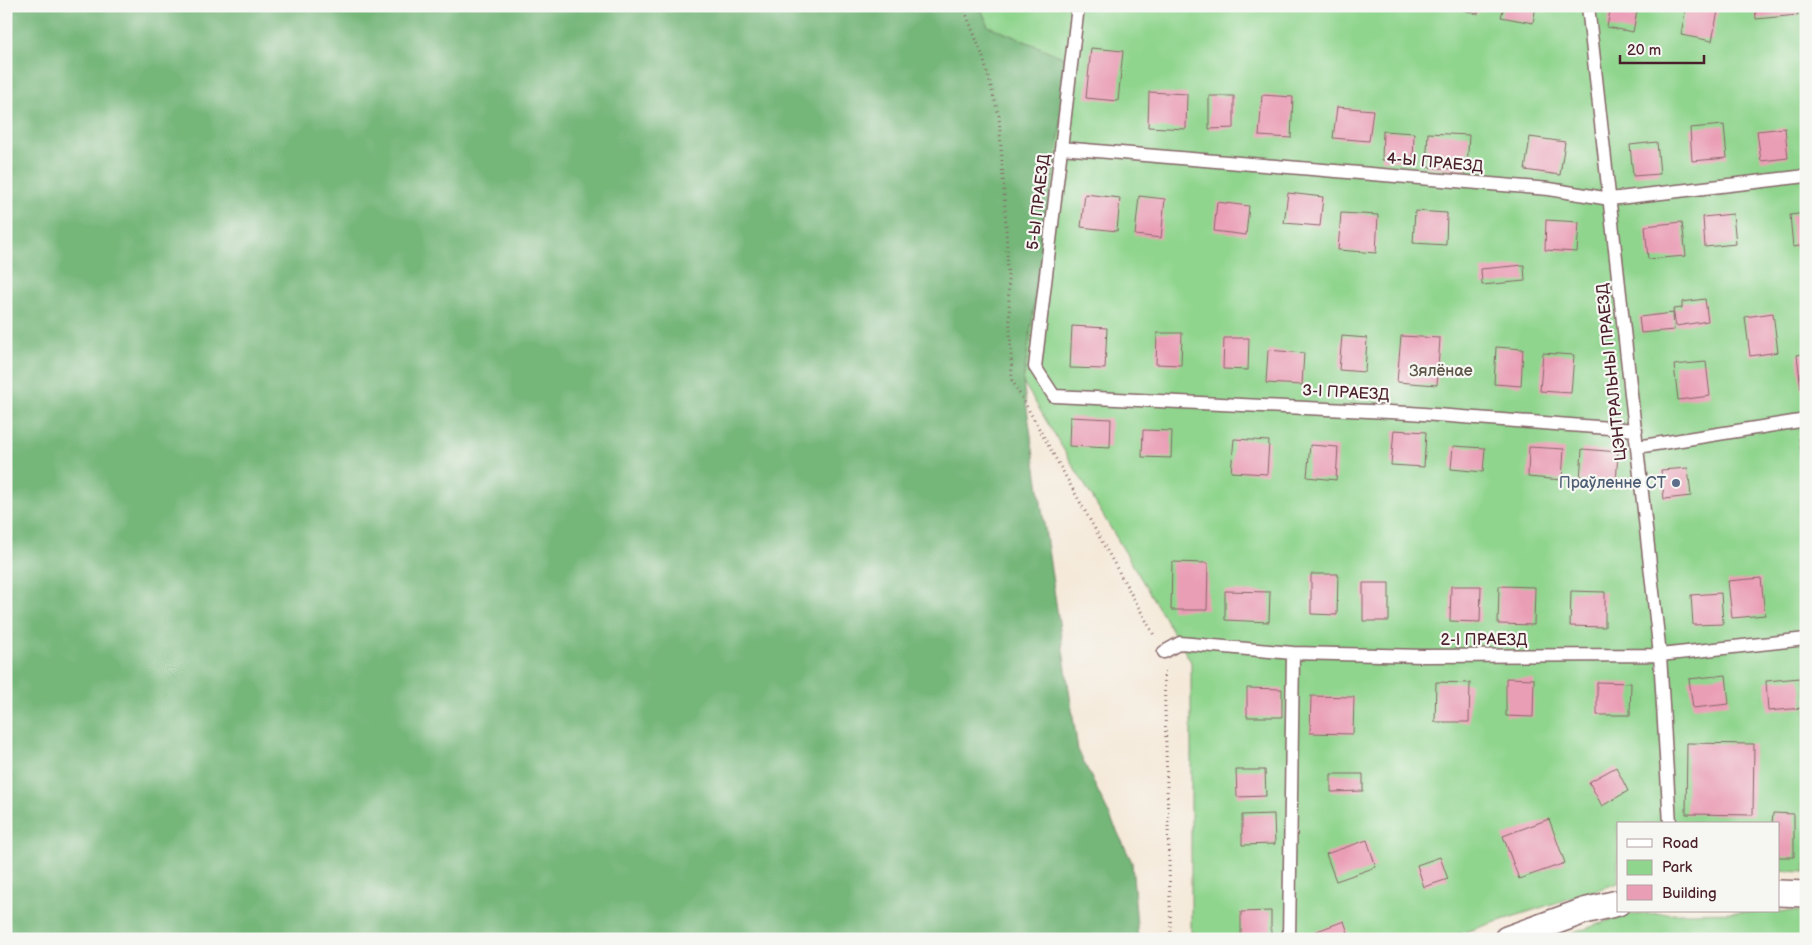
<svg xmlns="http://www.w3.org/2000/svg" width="1812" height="945" font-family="'Balsamiq Sans',sans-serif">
<rect width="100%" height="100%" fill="#f6f6f2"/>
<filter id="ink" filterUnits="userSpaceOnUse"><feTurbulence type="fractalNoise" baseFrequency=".02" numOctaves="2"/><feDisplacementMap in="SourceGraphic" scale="10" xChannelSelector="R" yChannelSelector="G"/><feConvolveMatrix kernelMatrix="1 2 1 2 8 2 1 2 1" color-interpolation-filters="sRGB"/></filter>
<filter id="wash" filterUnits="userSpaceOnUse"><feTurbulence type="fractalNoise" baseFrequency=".0096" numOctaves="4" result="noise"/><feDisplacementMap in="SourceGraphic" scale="20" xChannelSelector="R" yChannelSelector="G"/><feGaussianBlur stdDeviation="1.12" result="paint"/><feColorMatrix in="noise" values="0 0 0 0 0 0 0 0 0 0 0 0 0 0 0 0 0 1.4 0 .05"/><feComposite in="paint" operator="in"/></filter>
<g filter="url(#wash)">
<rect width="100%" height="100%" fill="#f5eada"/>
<path fill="#90d58e" stroke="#6d7a5c" d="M980,6H1806V872L1778,871V824H1618V883L1443,939H1191V662L1023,382L1070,60L988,26Z
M1806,911V939H1557L1627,914Z"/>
<path fill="#74b679" stroke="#5f6a52" d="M6,6H980L988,26L1070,60L1023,382L1078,750L1132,862L1138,939H6Z"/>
<g id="blocks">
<path fill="#ea9eb6" d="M1448,6H1479L1478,14Z
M1504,6H1536L1533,23L1501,17Z
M1611,6H1638L1633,32L1607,27Z
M1686,6H1719L1712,41L1681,35Z
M1755,6H1797L1798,15L1756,19Z
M1091,48L1123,51L1118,101L1086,98Z
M1149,92L1187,94L1186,129L1148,127Z
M1262,95L1293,97L1291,138L1259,136Z
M1209,96H1234V128L1209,129Z
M1337,107L1373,110L1369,141L1333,138Z
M1724,125L1727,158L1692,161L1690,128Z
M1785,128L1788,158L1761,161L1757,131Z
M1383,131L1414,133L1413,162L1382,160Z
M1428,133L1469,135L1467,170L1426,167Z
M1530,137L1565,142L1560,175L1525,170Z
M1657,142L1660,174L1633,176L1630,145Z
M1288,193L1323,197L1320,226L1284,223Z
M1085,194L1120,198L1117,231L1081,227Z
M1139,196L1165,199L1161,238L1135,235Z
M1217,202L1249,206L1246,235L1214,231Z
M1415,211L1447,213L1446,245L1413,243Z
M1341,213L1378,215L1376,253L1338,250Z
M1806,213V245L1793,247L1790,215Z
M1733,214L1736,244L1705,247L1703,217Z
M1546,220L1579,222L1577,252L1545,250Z
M1682,222L1686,256L1648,259L1645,226Z
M1524,265L1525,281L1482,285L1481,269Z
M1705,299L1708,321L1676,326L1673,309L1682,308V302Z
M1673,313L1674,330L1641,333L1639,317Z
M1773,313L1778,352L1750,356L1745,317Z
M1072,326L1107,328L1105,369L1070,368Z
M1157,333H1182L1181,365L1156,364Z
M1342,336L1367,338L1365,372L1339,370Z
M1401,336L1440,338L1437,385L1397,382Z
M1224,338H1249L1248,370L1223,369Z
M1496,347L1523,349L1521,386L1494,384Z
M1268,350L1304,353L1302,385L1266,383Z
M1543,353L1574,355L1571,393L1540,391Z
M1806,353V389H1801L1797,355Z
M1706,362L1710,396L1678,400L1674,365Z
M1070,417L1111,419L1110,448L1069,446Z
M1143,430L1172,431L1171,458L1142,457Z
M1394,430L1426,432L1424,467L1391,465Z
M1806,437V471L1803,472L1799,438Z
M1234,439L1269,441L1267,474L1231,472Z
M1310,445L1338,447L1336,480L1307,477Z
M1453,446L1485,448L1483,472L1451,469Z
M1529,447L1564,449L1562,480L1528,477Z
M1582,449L1618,452L1616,484L1580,481Z
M1688,468L1691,496L1664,499L1661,470Z
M1172,562L1208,563L1207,610H1171Z
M1311,574H1338L1337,615L1311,614Z
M1761,578L1765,615L1732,618L1728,581Z
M1363,583H1389V621H1363Z
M1451,586H1481L1480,622L1450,621Z
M1499,586L1535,587L1534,625L1498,624Z
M1225,591L1270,592L1269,622L1225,620Z
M1571,591L1605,592V627L1570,626Z
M1721,593L1723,624L1693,625L1691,595Z
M1726,675L1729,704L1693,708L1689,679Z
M1506,678L1534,679L1533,717L1506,716Z
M1800,678L1803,708L1768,711L1766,681Z
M1436,682L1470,683L1469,722H1435Z
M1597,682L1631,683L1630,715H1597Z
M1247,688L1282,689V717H1247Z
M1311,696L1354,697L1353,734L1310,733Z
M1687,743L1754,744L1753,815L1686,814Z
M1616,767L1628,791L1602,806L1589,782Z
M1236,770H1265L1266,796L1237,797Z
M1331,774H1363V791L1331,792Z
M1773,813L1794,814V857H1778V824H1772Z
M1274,814L1275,844L1242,845V815Z
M1549,819L1565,863L1519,879L1503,836Z
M1367,840L1376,867L1336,881L1326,854Z
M1440,857L1448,879L1424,887L1417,865Z
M1271,911V939H1241V912Z
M1344,921L1350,939H1311L1309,934Z"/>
</g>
</g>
<g filter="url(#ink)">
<use href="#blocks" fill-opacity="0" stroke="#866668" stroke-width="1"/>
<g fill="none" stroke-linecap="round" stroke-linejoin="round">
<g stroke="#866668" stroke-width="15">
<path id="lane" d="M1078,6L1035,367L1054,396L1410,413L1636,430
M1588,6L1660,655L1670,824
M1061,148L1549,189L1610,199L1806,176
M1637,447L1806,420
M1164,652L1180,643L1293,653L1424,656L1660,655L1806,639
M1289,939L1293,653"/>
</g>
<g stroke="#866668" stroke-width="28">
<path id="street" d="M1778,893L1806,894
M1507,939L1584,911L1618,903"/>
</g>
<path stroke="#866668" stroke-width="3" stroke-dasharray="1 4" stroke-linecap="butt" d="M963,6L982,54L999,116L1006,225L1012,380L1154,635
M1164,671L1171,939"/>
<use href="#lane" stroke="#fff" stroke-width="12"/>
<use href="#street" stroke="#fff" stroke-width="25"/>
</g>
</g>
<circle fill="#5c6f8a" stroke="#f6f6f2" stroke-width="2" cx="1676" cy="483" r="5"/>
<g text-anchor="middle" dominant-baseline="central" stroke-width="4.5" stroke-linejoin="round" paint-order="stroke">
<g font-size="16" fill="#4a1f2b" stroke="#f6f6f2">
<text transform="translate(1435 163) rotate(5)">4-Ы ПРАЕЗД</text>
<text transform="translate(1039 202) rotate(-83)">5-Ы ПРАЕЗД</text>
<text transform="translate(1612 372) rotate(-96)">ЦЭНТРАЛЬНЫ ПРАЕЗД</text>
<text transform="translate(1346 393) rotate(3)">3-І ПРАЕЗД</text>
<text x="1484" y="640">2-І ПРАЕЗД</text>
</g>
<g font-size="16" fill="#5f5649" stroke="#f6f6f2">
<text x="1441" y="371">Зялёнае</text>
</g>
<g font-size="16" fill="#4e5e75" stroke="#f6f6f2" text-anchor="end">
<text x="1666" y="483">Праўленне СТ</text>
</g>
</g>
<rect width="1812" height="945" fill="none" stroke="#f6f6f2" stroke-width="25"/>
<rect x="1617" y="822" width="162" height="90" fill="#f6f6f2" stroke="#b1a0a2"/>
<rect x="1627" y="839" width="25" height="8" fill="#ffffff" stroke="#b1a0a2"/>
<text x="1662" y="848" font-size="15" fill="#4a1f2b">Road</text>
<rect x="1627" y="860" width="25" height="15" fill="#90d58e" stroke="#b1a0a2"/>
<text x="1662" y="872" font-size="15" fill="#4a1f2b">Park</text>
<rect x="1627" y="885" width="25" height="15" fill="#ea9eb6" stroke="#b1a0a2"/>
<text x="1662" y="898" font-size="15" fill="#4a1f2b">Building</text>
<path d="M1620 55v8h84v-8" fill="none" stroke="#4a1f2b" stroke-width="2.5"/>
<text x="1627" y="55" font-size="15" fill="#4a1f2b" stroke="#f6f6f2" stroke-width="4" paint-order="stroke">20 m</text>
</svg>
